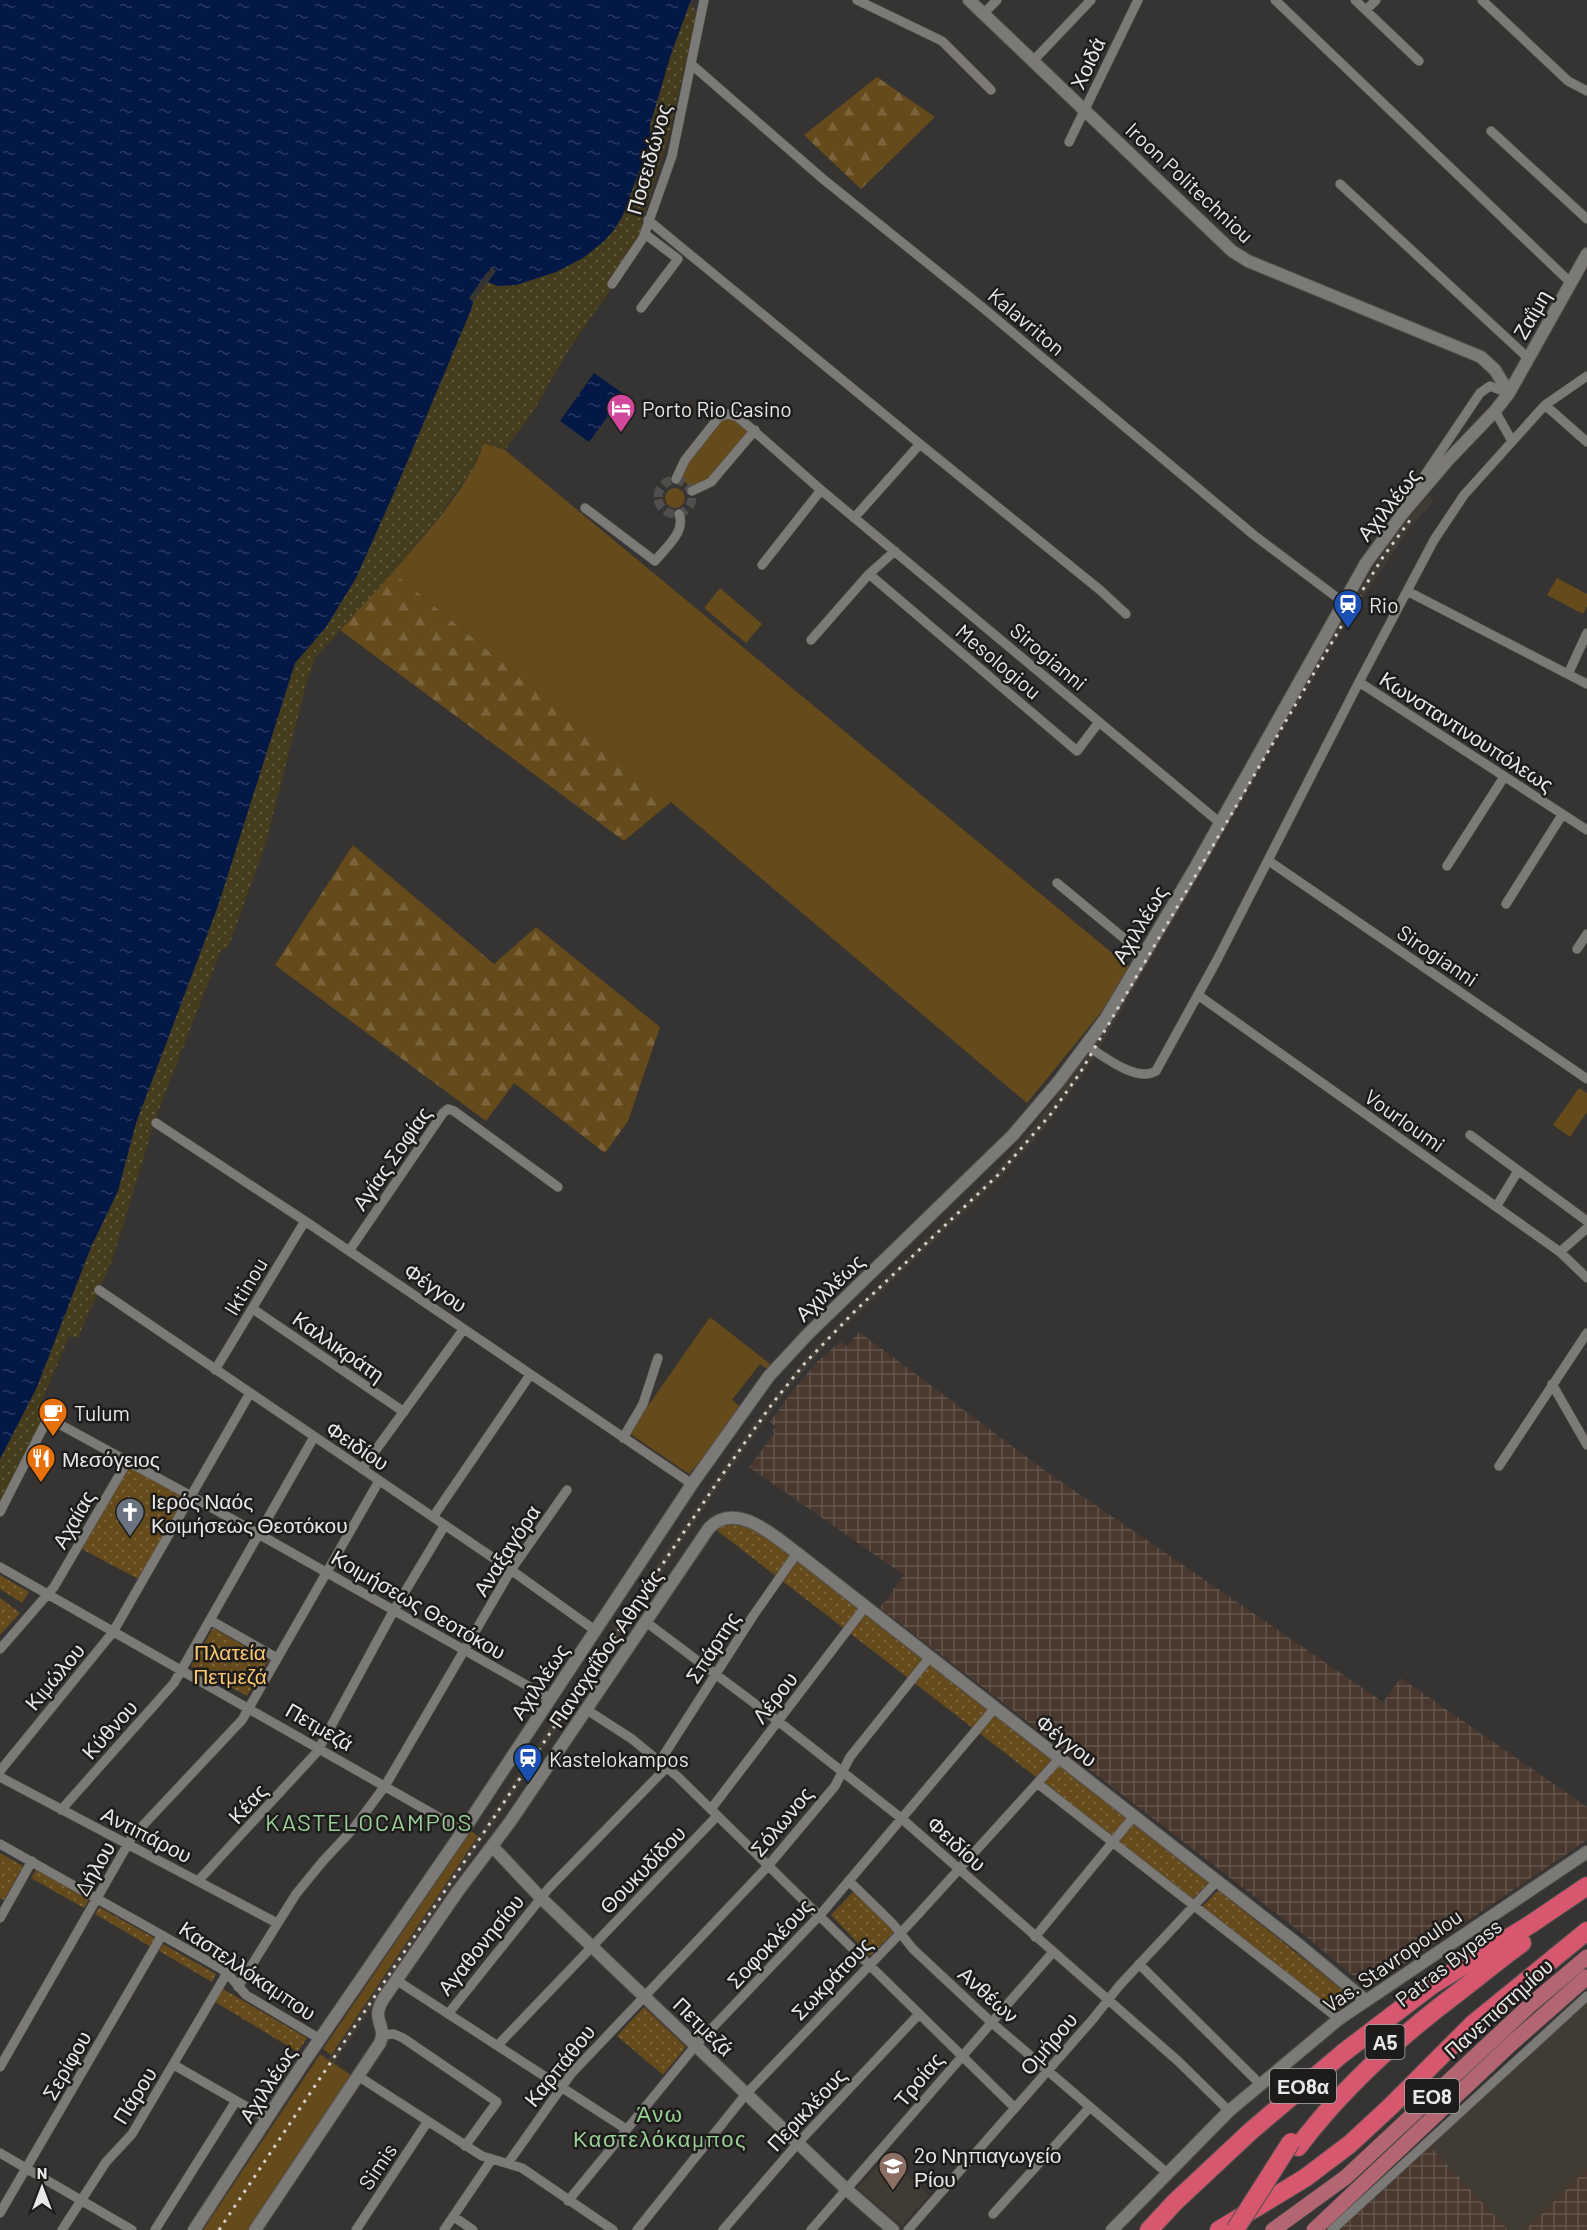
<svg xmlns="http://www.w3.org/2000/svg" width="1587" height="2230" font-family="Barlow,sans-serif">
<defs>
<pattern id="industrial-grid" width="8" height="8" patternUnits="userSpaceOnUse" patternTransform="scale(1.5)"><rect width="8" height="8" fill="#49382d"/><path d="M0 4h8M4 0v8" fill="none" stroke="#63554b"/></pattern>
<pattern id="forest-firs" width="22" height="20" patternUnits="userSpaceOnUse" patternTransform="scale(1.5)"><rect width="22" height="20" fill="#654a1b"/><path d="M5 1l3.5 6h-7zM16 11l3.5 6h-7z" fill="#7b643c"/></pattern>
<pattern id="sand-dots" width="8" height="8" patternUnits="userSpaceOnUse" patternTransform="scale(1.5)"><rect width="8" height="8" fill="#443c1c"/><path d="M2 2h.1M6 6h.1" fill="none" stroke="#5f583d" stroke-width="1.8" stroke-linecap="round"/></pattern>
<pattern id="park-dots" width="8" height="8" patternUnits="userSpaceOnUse" patternTransform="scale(1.5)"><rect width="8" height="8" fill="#654a1b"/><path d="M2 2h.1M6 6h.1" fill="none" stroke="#7b643c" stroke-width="1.8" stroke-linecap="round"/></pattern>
<pattern id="water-ripples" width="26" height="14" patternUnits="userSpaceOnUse" patternTransform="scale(1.5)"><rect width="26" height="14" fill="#041846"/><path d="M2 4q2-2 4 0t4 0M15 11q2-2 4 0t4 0" fill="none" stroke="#293a61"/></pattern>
</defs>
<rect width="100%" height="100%" fill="#363432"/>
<path fill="#403b33" d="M1428,496L1434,501L1411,526L1352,614L1285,726L1094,1058L1069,1095L1043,1130L1001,1178L831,1339L781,1398L719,1486L334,2064L328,2059L478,1836L581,1677L753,1424L798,1367L825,1337L996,1172L1049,1107L1087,1055L1344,613L1394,535Z
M1587,2000V2169L1525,2230H1508L1427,2143Z
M886,2156L929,2195L902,2226L857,2188Z"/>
<path fill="url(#industrial-grid)" d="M859,1332L1047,1472L1383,1702L1401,1678L1587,1807V1840L1371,1986L1364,1985L1303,1934L880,1608L904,1575L749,1467L774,1434L773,1430L776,1427L770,1422L794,1389L818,1361L841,1341L847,1347Z
M1427,2143L1508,2230H1339L1388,2185Z
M1587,2169V2230H1525Z"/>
<path fill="#654a1b" d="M727,414L755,430L711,482L692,489L685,482L676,479L683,463Z
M484,443L505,450L1129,967L1102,1011L1027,1103L671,802L393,572C426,533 466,492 484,443Z
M665 498a10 10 0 1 1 20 0a10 10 0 1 1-20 0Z
M1557,578L1587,594V606L1583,614L1547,595Z
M720,588L762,624L746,643L704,608Z
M1579,1088L1587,1093V1112L1570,1137L1553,1125Z
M710,1317L774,1367L770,1371L760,1364L732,1400L743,1409L689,1474L629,1433Z
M471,1831L478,1836L331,2055L323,2049Z
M320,2054L351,2075L250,2230H203Z"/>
<path fill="url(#forest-firs)" d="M877,77L935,117L861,189L804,135Z
M393,572L671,802L624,841L340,630Z
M353,845L494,964L536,927L660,1027L628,1121L605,1153L514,1083L486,1121L275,965Z"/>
<path fill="url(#sand-dots)" d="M689,3L697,12L668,139L643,218L640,235L620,276L570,348L534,410L505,450L484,443L476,464L438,518L393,572L316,657L307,681L265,846L228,948L221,950L156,1117L113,1258L78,1338L69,1336L38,1411L46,1416L0,1505V1459L37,1387L91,1247L118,1191L136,1123L218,906L295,663L326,627L356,578L397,486L473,302L488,282L498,286L520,284L556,272L583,258L603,242L614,230L622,217L650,142V125L671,54Z"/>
<path fill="url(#park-dots)" d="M127,1462L191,1496L142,1581L78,1547Z
M734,1520L770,1539L1052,1759L1036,1777L715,1529Z
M0,1575L29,1592L22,1603L0,1589Z
M0,1598L20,1613L0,1635Z
M213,1628L269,1660L247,1696L191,1666Z
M1059,1765L1127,1817L1112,1838L1042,1784Z
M1134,1823L1209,1882L1191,1901L1119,1842Z
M0,1853L23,1866L4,1900L0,1898Z
M36,1870L89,1900L84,1908L31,1878Z
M1218,1890L1346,1993L1348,2003L1335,2012L1201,1908Z
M853,1892L895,1931L870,1956L831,1915Z
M99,1907L156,1939L151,1947L95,1914Z
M163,1944L216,1974L212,1982L159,1951Z
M223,1989L307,2038L298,2052L215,2002Z
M644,2007L686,2047L663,2075L617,2036Z"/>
<path fill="url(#water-ripples)" d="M0,0H691L671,54L650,125V142L622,217L614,230L603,242L583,258L556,272L516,285L498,286L488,282L496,271L492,267L489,270L492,273L488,271L469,298L473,302L471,310L397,486L356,578L326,627L295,663L218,906L136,1123L118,1191L91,1247L37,1387L0,1459Z
M594,373L624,394L589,442L560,421Z"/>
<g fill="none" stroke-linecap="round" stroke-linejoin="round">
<path stroke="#514f4d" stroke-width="9" stroke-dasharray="9 4.5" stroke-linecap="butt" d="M658 497a17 17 0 1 1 34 0a17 17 0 1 1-34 0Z"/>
<g stroke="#52514f" stroke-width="10">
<path id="minor" d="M857,0L942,41L991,90
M1275,0L1571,283
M1355,0L1419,61
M1482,0L1568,81L1587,91
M1366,10L1376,0
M983,14L997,0
M1033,61L1091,0
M691,64L823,179L982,307L1255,536L1343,602
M1491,131L1587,219
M1069,142L1138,0
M1340,184L1528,358
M648,220L920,444L854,518
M612,284L643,238L672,156L704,0
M641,308L678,259L645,234
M1545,405L1587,376
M1495,411L1512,441
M920,444L1100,590L1126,614
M676,479L685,460L719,417L727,414L738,417L821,490L1219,822
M692,491L711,482L755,430
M1410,497L1480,393L1490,386L1508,393
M585,508L655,561C666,547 686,532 679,514
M762,565L821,490
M869,574L1077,751L1099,722
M1407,591L1587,684
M811,640L869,574L895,551
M1568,674L1587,633
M1359,682L1587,830
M1269,861L1587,1079
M1447,866L1504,777
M1057,883L1143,954
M1506,904L1562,815
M1577,949L1587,934
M1198,995L1560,1252L1587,1278
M1086,1045C1103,1056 1137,1083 1156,1071L1217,960L1359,682L1434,540L1464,495L1545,405L1587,442
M156,1123L305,1221L692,1484
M1470,1135L1587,1221
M1496,1207L1518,1171
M349,1251L443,1113L448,1109L454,1111L558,1187
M1560,1252L1587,1228
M99,1290L511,1570L596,1631
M253,1309L404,1412
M215,1370L305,1221
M1552,1384L1587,1445
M623,1438L643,1404L658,1358
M1499,1466L1587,1333
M362,1469L463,1330
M0,1512L48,1418L191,1496L551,1699
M433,1517L530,1375
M0,1567L463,1831
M210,1620L277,1658
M646,1622L778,1721L901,1818L1178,2061L1229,2111
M0,1649L54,1587L127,1462
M587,1710L632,1739L678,1777L1015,2108
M660,1761L753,1616L797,1553
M0,1771L113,1632L250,1393
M0,1777L277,1923
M1037,1783L1339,2019
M711,1809L865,1607
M61,1810L174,1683L314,1437
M0,1844L220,1968L228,1974L246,1995L320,2039
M198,1881L317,1752L394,1610L445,1525
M849,1881L893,1924L913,1949L991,2022L1167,2173
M0,1918L32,1861
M1035,1937L1134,1816
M1139,1964L1255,2079
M396,1980L626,2129
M238,1987L296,1894L323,1861L353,1829L385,1786L511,1570L567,1490
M448,2014L549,1888L667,1767
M383,2035L394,2034L403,2038L497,2102L465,2146
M498,2045L717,1816
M174,2065L268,2119
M0,2067L132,1837L242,1720L379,1481
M358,2076L482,2156L522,2168L613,2230
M0,2153L132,2230
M508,2163L571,2074L768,1866L835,1786L850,1757L930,1657
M568,2201L696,2045L820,1915L995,1708
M0,2213L162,1935
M993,2214L1090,2107
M453,2216L473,2230
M62,2230L106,2162L132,2134L227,1973
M155,2230L236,2101
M356,2230L428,2121
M444,2230L492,2159
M637,2230L746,2094L912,1921L1059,1759
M723,2230L798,2143L919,2014
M811,2230L1053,1952
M908,2230L1093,2019L1119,1986L1217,1881
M1332,2230L1587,1996"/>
</g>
<g stroke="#52514f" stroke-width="14">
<path id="tertiary" d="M969,0L1232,251L1248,261L1481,357L1495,370L1509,393
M492,1846L541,1898L846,2189L893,2230
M194,2230L306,2059L467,1825L692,1484L769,1376L808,1334L1013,1135L1059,1081L1106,1018L1195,868L1366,563L1403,513L1448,460L1495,411L1509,393L1587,254
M255,2230L380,2043C388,2024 369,2021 384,1998L458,1891L510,1822L709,1528C736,1500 774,1536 797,1553L1299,1945L1365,2000
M1112,2230L1229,2111L1339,2019L1587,1852"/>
</g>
<g stroke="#52514f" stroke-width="16">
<path id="primary" d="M1273,2230L1346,2177L1529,2006L1587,1957
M1314,2230L1512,2043L1587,1977"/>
</g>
<g stroke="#52514f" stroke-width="20">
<path id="motorway" d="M1298,2147C1344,2086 1400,2036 1460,1991C1481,1975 1501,1958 1522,1943
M1149,2230L1175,2202L1252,2130L1343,2053L1432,1985L1531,1924L1587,1886
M1219,2230L1305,2178L1350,2144L1391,2106L1473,2024L1587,1931"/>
</g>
<use href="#minor" stroke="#7c7a77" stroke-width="9"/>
<use href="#tertiary" stroke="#7c7a77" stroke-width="12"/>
<use href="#primary" stroke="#b36572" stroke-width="15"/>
<use href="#motorway" stroke="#d7576e" stroke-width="18"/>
<path stroke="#d2d1d0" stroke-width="3" stroke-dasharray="3 6" stroke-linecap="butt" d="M219,2230L718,1481L772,1404L805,1363L856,1310L999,1174L1050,1115L1080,1073L1359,596L1383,557L1413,516"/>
<g stroke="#52514f" stroke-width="20" stroke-linecap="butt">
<path id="motorway-bridge" d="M1235,2230L1291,2142"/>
</g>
<use href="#motorway-bridge" stroke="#d7576e" stroke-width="18"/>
</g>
<defs>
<g id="hotel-pin" transform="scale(1.5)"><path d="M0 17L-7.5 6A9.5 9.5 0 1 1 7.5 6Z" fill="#d1479c" stroke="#1d1c1b"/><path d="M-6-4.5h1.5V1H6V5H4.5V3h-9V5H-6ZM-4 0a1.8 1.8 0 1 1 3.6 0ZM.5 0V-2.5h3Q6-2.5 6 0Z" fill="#fff"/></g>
<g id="station-pin" transform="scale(1.5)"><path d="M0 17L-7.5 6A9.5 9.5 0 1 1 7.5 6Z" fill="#1a4fb4" stroke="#1d1c1b"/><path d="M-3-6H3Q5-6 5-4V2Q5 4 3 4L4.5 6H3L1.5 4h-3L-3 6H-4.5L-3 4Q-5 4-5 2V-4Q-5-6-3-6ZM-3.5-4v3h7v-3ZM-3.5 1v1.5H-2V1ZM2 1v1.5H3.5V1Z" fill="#fff"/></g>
<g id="cafe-pin" transform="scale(1.5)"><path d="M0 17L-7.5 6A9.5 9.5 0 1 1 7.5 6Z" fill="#e8710a" stroke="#1d1c1b"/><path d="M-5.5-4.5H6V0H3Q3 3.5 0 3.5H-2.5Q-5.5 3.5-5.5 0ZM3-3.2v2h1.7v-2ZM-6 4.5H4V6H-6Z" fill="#fff"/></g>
<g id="restaurant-pin" transform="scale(1.5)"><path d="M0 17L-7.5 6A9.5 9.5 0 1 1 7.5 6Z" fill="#e8710a" stroke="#1d1c1b"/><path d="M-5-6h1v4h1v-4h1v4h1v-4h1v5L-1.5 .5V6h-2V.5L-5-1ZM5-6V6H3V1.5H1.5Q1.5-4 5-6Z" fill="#fff"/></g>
<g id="church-pin" transform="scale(1.5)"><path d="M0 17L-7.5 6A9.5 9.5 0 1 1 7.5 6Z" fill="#6b7280" stroke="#1d1c1b"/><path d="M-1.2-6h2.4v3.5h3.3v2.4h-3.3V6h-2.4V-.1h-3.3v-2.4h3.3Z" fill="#fff"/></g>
<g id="school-pin" transform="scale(1.5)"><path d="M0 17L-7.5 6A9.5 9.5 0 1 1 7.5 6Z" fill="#8d6e63" stroke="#1d1c1b"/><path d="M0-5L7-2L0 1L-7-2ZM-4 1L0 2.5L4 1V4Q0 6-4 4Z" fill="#fff"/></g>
</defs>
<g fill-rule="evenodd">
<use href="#hotel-pin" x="621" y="408"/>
<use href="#station-pin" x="1348" y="604"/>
<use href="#cafe-pin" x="53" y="1412"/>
<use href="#restaurant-pin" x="41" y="1458"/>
<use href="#church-pin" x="130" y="1512"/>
<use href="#station-pin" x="528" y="1758"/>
<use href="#school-pin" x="893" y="2166"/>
</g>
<g text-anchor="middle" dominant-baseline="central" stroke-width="5" stroke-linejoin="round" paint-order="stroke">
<g fill="#1d1c1b" stroke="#acabaa" stroke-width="1.5">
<rect x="1365.5" y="2025" width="39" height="34" rx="4.5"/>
<rect x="1270" y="2069" width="66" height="34" rx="4.5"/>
<rect x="1405" y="2079" width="54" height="34" rx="4.5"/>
</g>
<g font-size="20" font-weight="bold" fill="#e9e8e7">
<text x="1385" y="2042">Α5</text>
<text x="1303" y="2086">ΕΟ8α</text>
<text x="1432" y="2096">ΕΟ8</text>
</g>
<g font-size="21" fill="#e9e8e7" stroke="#1d1c1b">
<text transform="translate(1087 63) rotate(-65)">Χοιδά</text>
<text transform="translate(648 159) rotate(-74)">Ποσειδώνος</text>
<text transform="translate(1190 182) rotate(43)">Iroon Politechniou</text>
<text transform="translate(1531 314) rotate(-60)">Ζαΐμη</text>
<text transform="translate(1027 321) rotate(40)">Kalavriton</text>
<text transform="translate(1388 504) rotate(-51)">Αχιλλέως</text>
<text transform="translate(1049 656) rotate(40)">Sirogianni</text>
<text transform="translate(999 661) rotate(40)">Mesologiou</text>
<text transform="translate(1467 731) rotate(33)">Κωνσταντινουπόλεως</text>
<text transform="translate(1139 924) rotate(-59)">Αχιλλέως</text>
<text transform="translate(1438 955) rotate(34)">Sirogianni</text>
<text transform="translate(1405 1120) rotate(35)">Vourloumi</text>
<text transform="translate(391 1158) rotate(-55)">Αγίας Σοφίας</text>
<text transform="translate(245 1286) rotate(-59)">Iktinou</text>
<text transform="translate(436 1287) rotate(34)">Φέγγου</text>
<text transform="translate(829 1287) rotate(-44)">Αχιλλέως</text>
<text transform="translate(339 1346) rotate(35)">Καλλικράτη</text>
<text transform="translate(358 1445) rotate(34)">Φειδίου</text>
<text transform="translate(73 1519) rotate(-60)">Αχαίας</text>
<text transform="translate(506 1550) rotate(-57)">Αναξαγόρα</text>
<text transform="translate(419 1604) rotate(30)">Κοιμήσεως Θεοτόκου</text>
<text transform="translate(712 1647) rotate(-57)">Σπάρτης</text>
<text transform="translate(605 1648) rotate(-56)">Παναχαΐδος Αθηνάς</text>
<text transform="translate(54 1676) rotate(-50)">Κιμώλου</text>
<text transform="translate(539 1681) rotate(-56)">Αχιλλέως</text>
<text transform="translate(774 1697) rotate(-52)">Λέρου</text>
<text transform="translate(320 1726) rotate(30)">Πετμεζά</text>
<text transform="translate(109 1729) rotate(-48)">Κύθνου</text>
<text transform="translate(1067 1740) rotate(38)">Φέγγου</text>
<text transform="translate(247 1803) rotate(-47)">Κέας</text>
<text transform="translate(781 1821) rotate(-50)">Σόλωνος</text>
<text transform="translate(147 1834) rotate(27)">Αντιπάρου</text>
<text transform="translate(957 1843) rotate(42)">Φειδίου</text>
<text transform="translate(94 1868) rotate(-60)">Δήλου</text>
<text transform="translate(642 1869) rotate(-46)">Θουκυδίδου</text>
<text transform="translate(769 1943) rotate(-47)">Σοφοκλέους</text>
<text transform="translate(480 1944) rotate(-51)">Αγαθονησίου</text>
<text transform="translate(1392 1960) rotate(-35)">Vas. Stavropoulou</text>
<text transform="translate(1448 1962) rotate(-38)">Patras Bypass</text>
<text transform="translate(248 1970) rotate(34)">Καστελλόκαμπου</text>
<text transform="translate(831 1978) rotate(-46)">Σωκράτους</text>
<text transform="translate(989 1994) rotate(42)">Ανθέων</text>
<text transform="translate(1498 2008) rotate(-42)">Πανεπιστημίου</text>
<text transform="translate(704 2026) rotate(44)">Πετμεζά</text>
<text transform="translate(1048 2043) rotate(-49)">Ομήρου</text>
<text transform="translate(66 2065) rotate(-60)">Σερίφου</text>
<text transform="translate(559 2065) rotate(-51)">Καρπάθου</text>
<text transform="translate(918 2079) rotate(-50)">Τροίας</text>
<text transform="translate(267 2084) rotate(-57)">Αχιλλέως</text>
<text transform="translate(134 2095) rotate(-58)">Πάρου</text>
<text transform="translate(806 2109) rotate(-47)">Περικλέους</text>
<text transform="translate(377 2166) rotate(-56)">Simis</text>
</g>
<g font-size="21" fill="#e9e8e7" stroke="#1d1c1b" text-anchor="start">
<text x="642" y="408">Porto Rio Casino</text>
<text x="1369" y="604">Rio</text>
<text x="74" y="1412">Tulum</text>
<text x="62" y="1458">Μεσόγειος</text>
<text x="151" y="1500">Ιερός Ναός<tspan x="151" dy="24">Κοιμήσεως Θεοτόκου</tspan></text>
<text x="549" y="1758">Kastelokampos</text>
<text x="914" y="2154">2ο Νηπιαγωγείο<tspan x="914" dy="24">Ρίου</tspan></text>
</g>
<g font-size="21" fill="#fec871" stroke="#1d1c1b">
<text x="230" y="1651">Πλατεία<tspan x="230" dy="24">Πετμεζά</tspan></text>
</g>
<g font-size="22" letter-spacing="1.5" fill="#98d095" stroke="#1d1c1b">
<text x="660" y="2113">Άνω<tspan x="660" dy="25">Καστελόκαμπος</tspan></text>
</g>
<g font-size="24" letter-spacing="1.5" fill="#98d095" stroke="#1d1c1b">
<text x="369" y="1821">KASTELOCAMPOS</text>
</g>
</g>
<g transform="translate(42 2188)" stroke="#1d1c1b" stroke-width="4.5" paint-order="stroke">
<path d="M0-4.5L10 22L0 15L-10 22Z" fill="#e9e8e7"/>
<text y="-9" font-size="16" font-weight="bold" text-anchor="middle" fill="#e9e8e7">N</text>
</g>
</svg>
